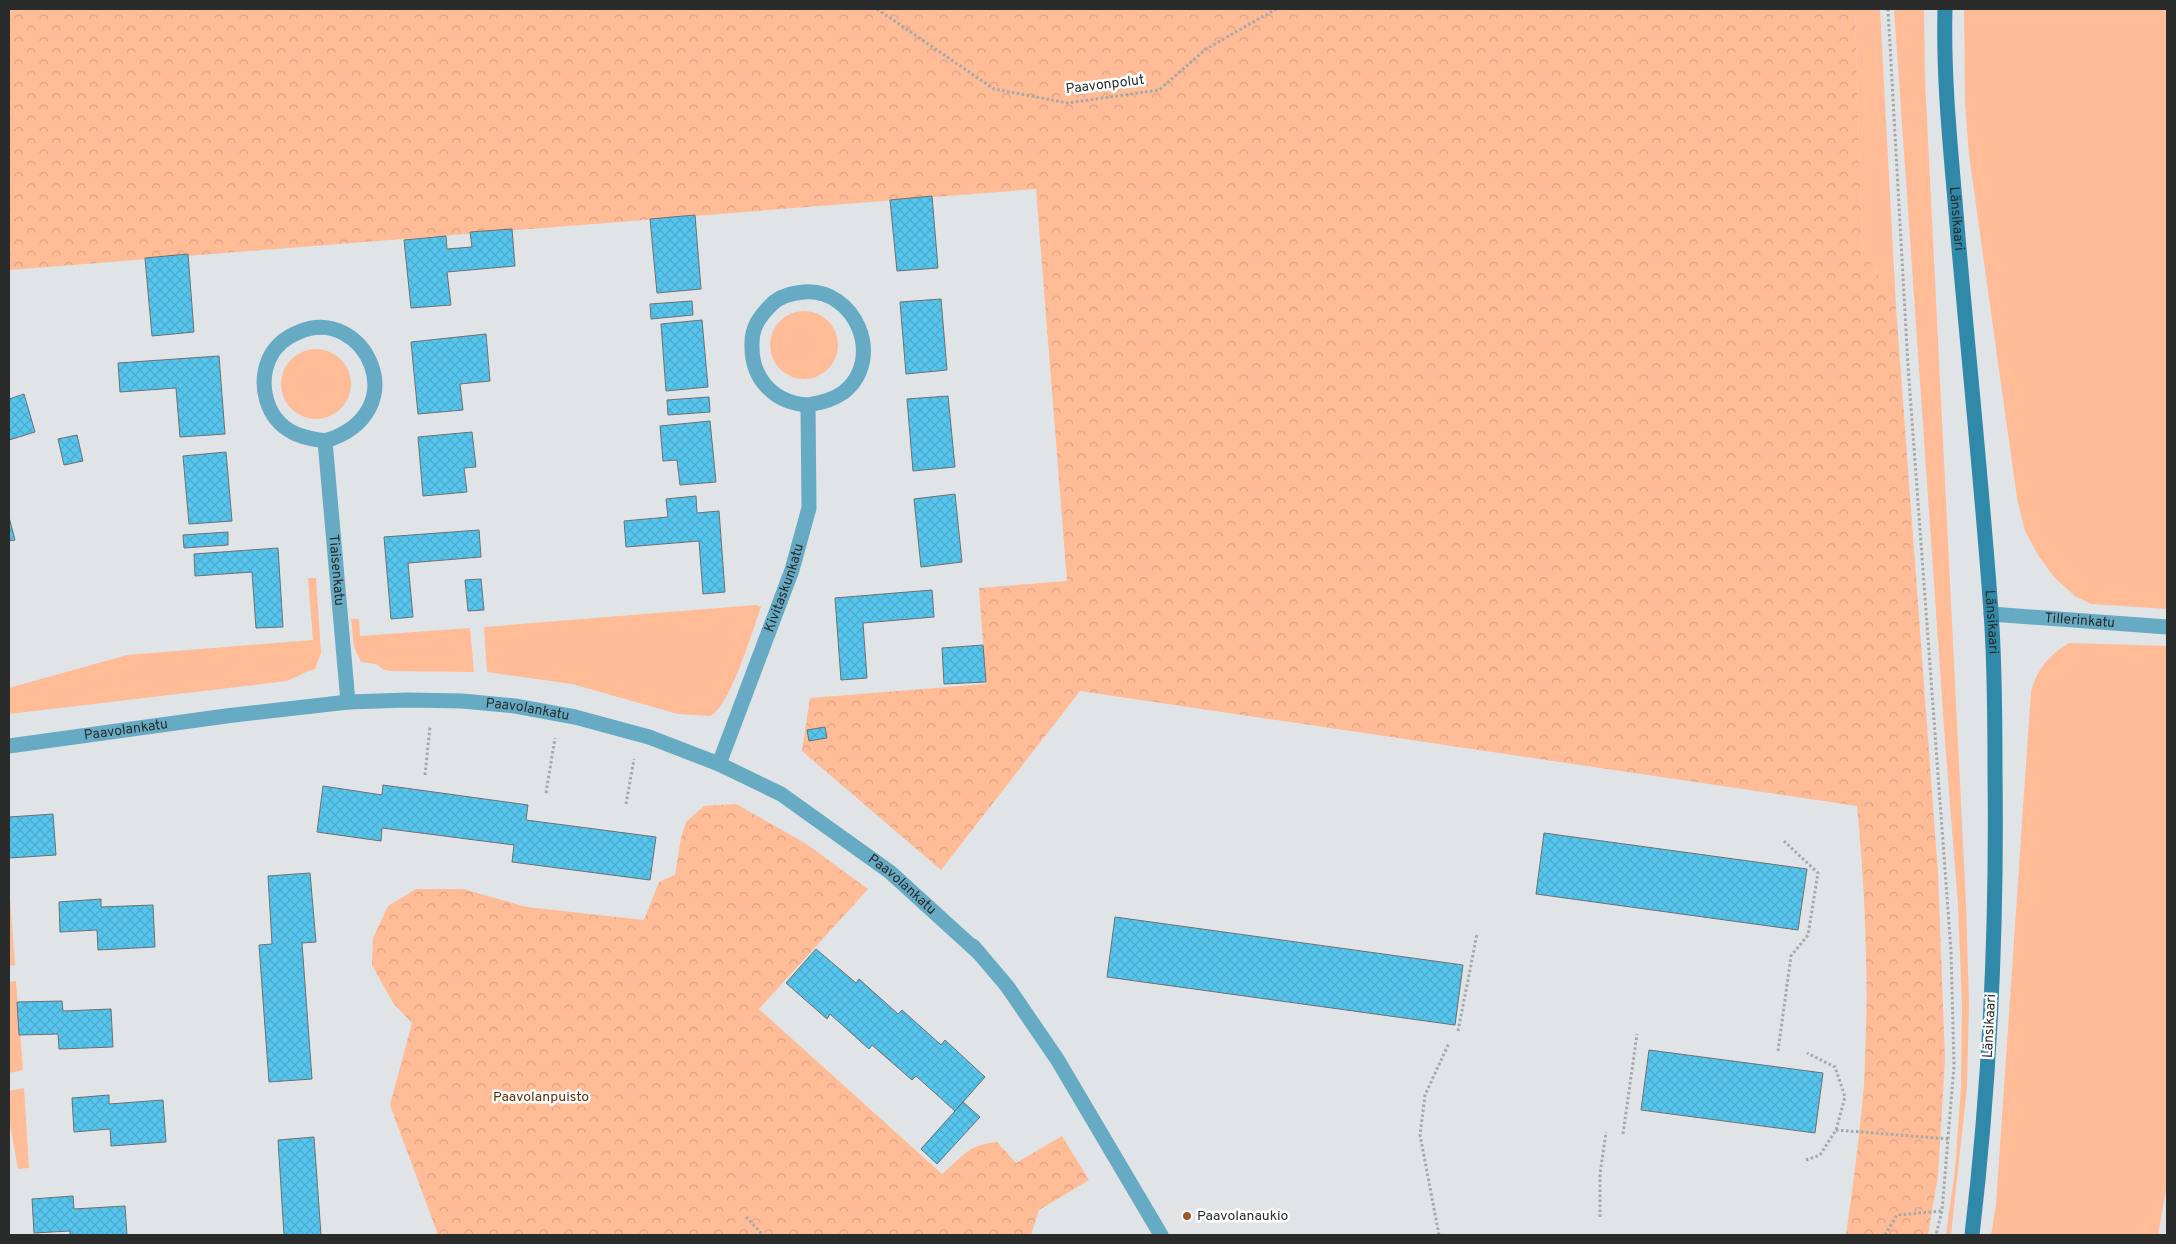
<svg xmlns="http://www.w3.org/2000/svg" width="2176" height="1244" font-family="Overpass,sans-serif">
<defs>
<pattern id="forest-crowns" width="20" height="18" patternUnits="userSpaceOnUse" patternTransform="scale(1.25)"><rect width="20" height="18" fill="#ffbc97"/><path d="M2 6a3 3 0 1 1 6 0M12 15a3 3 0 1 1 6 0" fill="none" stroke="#dba282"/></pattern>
<pattern id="building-cross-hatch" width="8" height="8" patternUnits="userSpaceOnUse" patternTransform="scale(1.25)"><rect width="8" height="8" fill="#57c6ee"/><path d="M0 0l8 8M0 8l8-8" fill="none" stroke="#4caacc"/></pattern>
</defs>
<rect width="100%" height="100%" fill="#e0e4e6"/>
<path fill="#ffbc97" d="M1855,9H1880L1896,307L1862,247Z
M1894,9H1924L1925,79L1966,905L1969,1004L1967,1087L1951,1235H1946L1955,1169L1961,1087L1962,1006L1958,905L1945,741Z
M1964,9H2167V609L2091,604L2075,596L2054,577L2038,555L2025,531L2017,498L1969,155L1965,102Z
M770 345a34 34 0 1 1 68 0a34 34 0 1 1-68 0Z
M281 384a35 35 0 1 1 70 0a35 35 0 1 1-70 0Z
M308,578H316L321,653L315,669C304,672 297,677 287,681L9,714V688L127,655L313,640Z
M756,605L761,607C753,629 730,708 710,716L678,714L572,684L487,672L484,627Z
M351,619H359L360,636L470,628L474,672L391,671L384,670L376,664L361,662L354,647Z
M2069,643L2167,646V1184L2158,1235H1991L1996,1205L2031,691C2038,668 2049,655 2069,643Z
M9,897H10L15,965L9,966Z
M16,981L23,1070L9,1073V982Z
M24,1088L29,1168L18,1169L9,1119V1091Z"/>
<path fill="url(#forest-crowns)" d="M9,9H1855L1862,247L1896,307L1938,873L1945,1059L1938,1176L1928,1235H1846C1853,1185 1860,1134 1864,1084C1869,990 1866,899 1857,806L1080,691L941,870L802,751L810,698L986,684L979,588L1067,581L1036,189L9,270Z
M736,804L805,843L868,889L759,1009L942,1174C965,1155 965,1146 997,1142L1016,1163L1062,1136L1089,1180L1039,1210L1031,1235H438L390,1105L412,1023L393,1003L372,965L373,938L388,906L416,889H463L527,907L644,920L659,882L675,875L681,838L686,822L704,806Z"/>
<path fill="url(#building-cross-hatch)" stroke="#6d7071" d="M932,196L938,268L897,271L890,200Z
M695,215L701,289L657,293L650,219Z
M512,229L515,266L447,272L451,305L411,308L404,240L446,236L447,249L472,247L470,232Z
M188,254L194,332L152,336L145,258Z
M941,299L947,370L906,374L900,302Z
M692,301L693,315L651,319L650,304Z
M702,320L708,387L666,391L661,324Z
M486,334L490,381L460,384L463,410L418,414L411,342Z
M219,356L225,434L180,437L176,388L120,392L118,363Z
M24,394L35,432L9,440V399Z
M948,396L955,467L913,471L907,399Z
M709,397L710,412L668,415L667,400Z
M710,421L716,482L680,485L677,460L663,461L660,426Z
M472,432L476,467L464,468L467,492L423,496L418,437Z
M77,435L83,461L64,465L58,439Z
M226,452L232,521L189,524L183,456Z
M955,494L962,562L921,567L914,499Z
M696,496L697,513L719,511L725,592L703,594L699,541L626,547L624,521L668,517L666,499Z
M9,517L15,540L9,541Z
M479,530L481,557L408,563L413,617L391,619L384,537Z
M228,532V545L184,548L183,535Z
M278,548L283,627L256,628L252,572L195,576L194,554Z
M481,579L484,610L468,611L465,580Z
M932,590L934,617L863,623L867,678L841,680L835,598Z
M983,645L986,682L944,684L942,648Z
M825,727L827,738L809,741L807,730Z
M383,785L528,805L526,820L656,837L650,880L512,862L514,845L382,828L381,841L317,832L323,786L382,795Z
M53,814L56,855L9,858V817Z
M1544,833L1807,869L1798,930L1536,894Z
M310,873L316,942L302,943L312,1079L269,1082L259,945L272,944L268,876Z
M101,899V907L153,905L155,947L98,950L97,930L60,932L59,902Z
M1115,917L1463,965L1455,1025L1107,977Z
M816,949L856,983L859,979L898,1014L902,1010L941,1045L945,1040L985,1077L955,1111L916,1076L912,1080L872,1045L869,1049L830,1014L827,1019L786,983Z
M62,1001L63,1011L111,1009L113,1047L59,1049L58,1034L19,1035L17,1002Z
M1649,1050L1823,1073L1815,1133L1641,1110Z
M109,1095V1104L163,1100L166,1142L111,1146L110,1129L74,1132L72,1098Z
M963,1102L980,1117L937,1164L921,1149Z
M314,1137L321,1235H284L278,1140Z
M73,1196L74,1209L125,1206L127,1235H70V1231L34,1233L32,1199Z"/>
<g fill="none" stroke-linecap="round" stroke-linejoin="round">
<path stroke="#a5a8a9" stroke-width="3" stroke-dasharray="2.5 2.5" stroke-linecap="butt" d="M877,9L994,89L1068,103L1159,90L1206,49L1276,9
M1888,9L1908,366L1951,951L1954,1066L1942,1211L1936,1235
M425,775L430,727
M546,793L555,738
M626,804L634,759
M1458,1031L1477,934
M1778,1051L1791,956L1808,935L1818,873L1784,841
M1836,1130L1949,1139
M1623,1134L1637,1034
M1806,1160L1820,1155L1836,1130L1845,1097L1835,1067L1807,1053
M746,1217L763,1235
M1600,1217V1174L1606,1132
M1439,1235L1420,1135L1425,1095L1449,1043
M1885,1235L1897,1215L1942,1211"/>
<g stroke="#66aac4" stroke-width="15">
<path id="s1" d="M325,441C314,439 302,438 292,432C266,418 258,385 269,359C275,346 286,337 299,332C364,304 418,412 325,441L348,702"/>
<path id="s2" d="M1991,614L2167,627"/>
<path id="s3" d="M9,746L226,716L348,702L408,700L462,701L515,706L575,717L649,737L719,764L781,794L890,872L979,953"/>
<path id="s4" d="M719,764L792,570L809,508L808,405C822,402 833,400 844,392C885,359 856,288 804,292C793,293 780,296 772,304C759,317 751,328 752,347C752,380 775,403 808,405"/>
<path d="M973,946L1007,986L1057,1059L1161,1235"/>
</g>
<path stroke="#3089a9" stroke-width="15" id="s5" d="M1945,9C1943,85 1952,161 1958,237C1969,362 1982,487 1991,612C1995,666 1995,719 1995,773C1997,927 1990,1082 1972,1235"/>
</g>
<circle fill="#a05a2f" stroke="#fff" stroke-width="2" cx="1187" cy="1216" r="5"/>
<g text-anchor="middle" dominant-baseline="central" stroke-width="5" stroke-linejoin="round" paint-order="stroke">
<g font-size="14" fill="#2a2c2c" stroke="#fff">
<text transform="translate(1105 85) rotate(-7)">Paavonpolut</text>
<text stroke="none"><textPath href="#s5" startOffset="210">Länsikaari</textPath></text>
<text stroke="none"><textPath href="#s1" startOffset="479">Tiaisenkatu</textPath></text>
<text stroke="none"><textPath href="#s4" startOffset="188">Kivitaskunkatu</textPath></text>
<text stroke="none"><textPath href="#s2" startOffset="89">Tillerinkatu</textPath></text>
<text stroke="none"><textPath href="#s5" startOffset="615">Länsikaari</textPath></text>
<text stroke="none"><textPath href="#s3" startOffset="522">Paavolankatu</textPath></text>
<text stroke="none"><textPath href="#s3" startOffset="118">Paavolankatu</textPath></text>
<text stroke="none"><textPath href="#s3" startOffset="942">Paavolankatu</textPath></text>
<text transform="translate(1990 1026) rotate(-87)">Länsikaari</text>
</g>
<g font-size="14" fill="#602d08" stroke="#fff">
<text x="541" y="1097">Paavolanpuisto</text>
</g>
<g font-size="14" fill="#2a2c2c" stroke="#fff" text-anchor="start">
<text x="1197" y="1216">Paavolanaukio</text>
</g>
</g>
<rect width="2176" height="1244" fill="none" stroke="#2a2c2c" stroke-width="20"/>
</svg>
